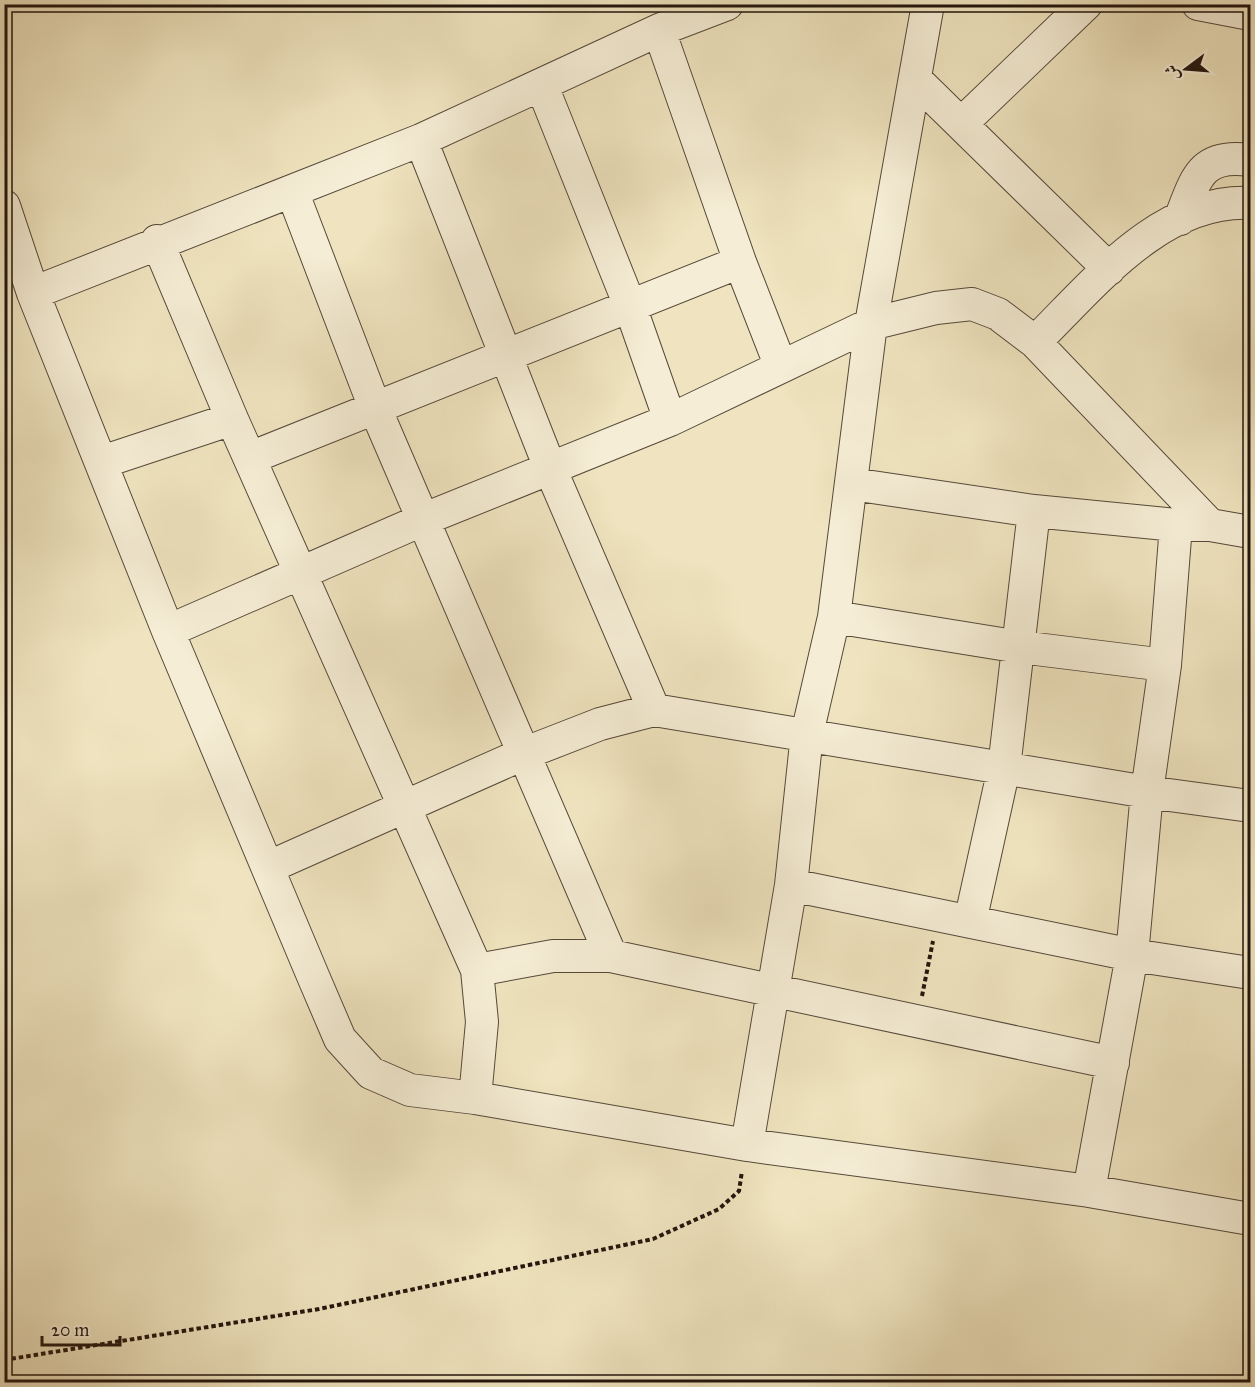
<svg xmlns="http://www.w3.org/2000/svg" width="1255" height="1387" font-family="'IM FELL Great Primer',Amiri,serif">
<rect width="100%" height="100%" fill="#efe4bf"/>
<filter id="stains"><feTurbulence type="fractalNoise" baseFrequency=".00333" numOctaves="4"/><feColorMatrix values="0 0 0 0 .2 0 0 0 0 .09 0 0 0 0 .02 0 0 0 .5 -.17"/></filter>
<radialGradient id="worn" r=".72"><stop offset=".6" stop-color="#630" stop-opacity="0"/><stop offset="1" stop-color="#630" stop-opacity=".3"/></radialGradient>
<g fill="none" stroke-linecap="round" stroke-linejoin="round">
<g stroke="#55493a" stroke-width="34">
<path id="minor" d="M1198,4L1250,14
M659,30L740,262L781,367
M915,79L1109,269
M542,86L630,306L670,420
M961,124L1086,4
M421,140L550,468L654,710
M292,191L375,408L611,956
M4,206L33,293L168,631L313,976L340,1039L371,1073L410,1090L475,1098L747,1145L1089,1191L1250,1219
M1180,219C1196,179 1200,153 1250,160
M157,241L232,419L477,970L482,1022L475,1098
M33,293L421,140L659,30L727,4
M1035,342C1093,285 1160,199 1250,203
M250,458L740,262
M102,462L232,419
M852,484L1034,511L1176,525
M834,617L1020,647L1165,665
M168,631L422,520L670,420L871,324L936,308L972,304L998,314L1035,342L1210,525L1250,532
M269,867L523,754L600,724L654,710L1147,792L1250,806
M791,885L1132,955L1250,973
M970,922L1004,768L1034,511
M477,970L553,956H611L1113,1063
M747,1145L791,885L807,734L834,617L871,324L928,4
M1089,1191L1132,955L1147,792L1165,665L1176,525H1210"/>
</g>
<path stroke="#22150e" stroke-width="4" stroke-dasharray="4.5 3" stroke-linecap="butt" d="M922,996L933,941
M4,1360L319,1309L653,1239L719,1209L739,1191L742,1171"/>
<use href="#minor" stroke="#f5edd5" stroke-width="32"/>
</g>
<rect width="1255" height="1387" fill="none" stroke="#efe4bf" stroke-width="24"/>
<rect x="6" y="6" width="1243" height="1375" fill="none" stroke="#22150e" stroke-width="3"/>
<rect x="12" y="12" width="1231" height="1363" fill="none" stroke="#22150e" stroke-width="1.5"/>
<g transform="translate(1186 69) rotate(254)" stroke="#f5edd5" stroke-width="4.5" paint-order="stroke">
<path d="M0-4.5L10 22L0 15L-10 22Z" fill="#22150e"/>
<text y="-9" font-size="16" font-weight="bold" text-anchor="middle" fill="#22150e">ش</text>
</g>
<path d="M42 1336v9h78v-9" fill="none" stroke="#22150e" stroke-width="3"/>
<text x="51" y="1336" font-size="18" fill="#22150e" stroke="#f5edd5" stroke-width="4.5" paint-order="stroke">20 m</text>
<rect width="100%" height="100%" filter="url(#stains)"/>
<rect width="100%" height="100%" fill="url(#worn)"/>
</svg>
